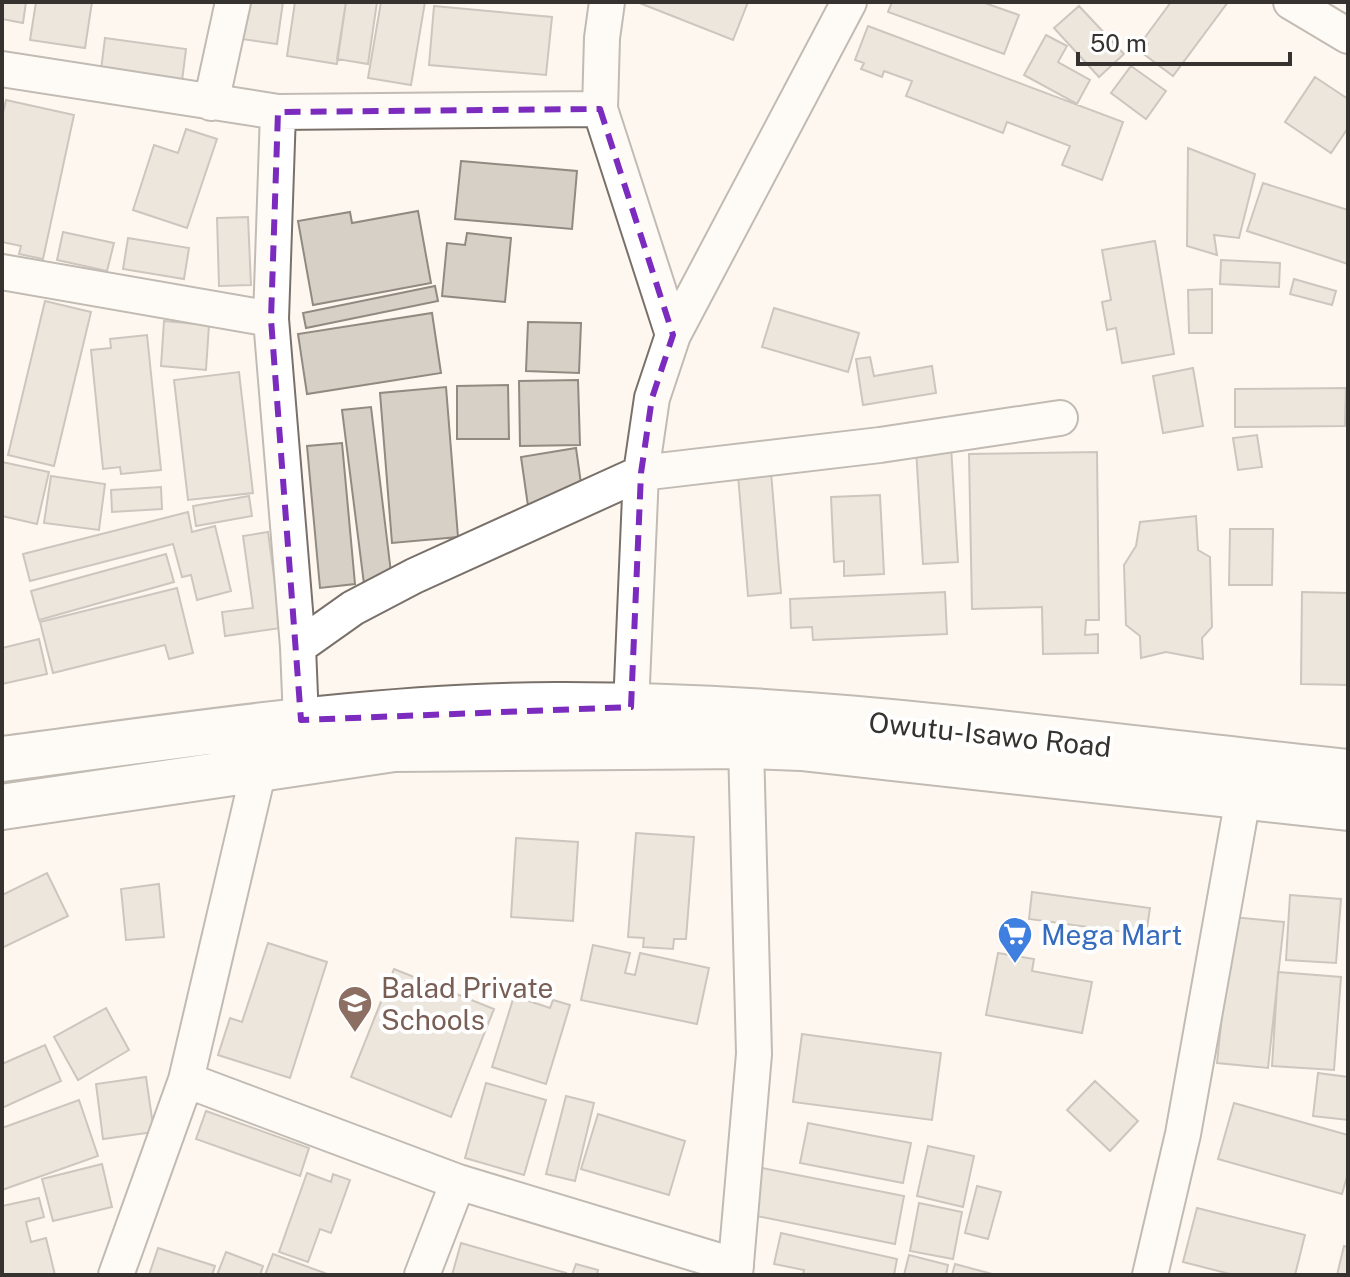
<svg xmlns="http://www.w3.org/2000/svg" width="1350" height="1277" font-family="'Public Sans',sans-serif">
<rect width="100%" height="100%" fill="#fef7f0"/>
<path fill="#d7d0c6" stroke="#918a81" stroke-width="2" d="M2,2H26L23,23L2,19Z
M36,2H92L85,48L30,40Z
M246,2H283L277,44L241,39Z
M295,2H346L337,64L287,56Z
M346,2H377L368,64L337,59Z
M381,2H425L411,85L368,78Z
M637,2H748L733,40Z
M892,2H982L1019,15L1004,54L888,12Z
M1171,2H1228L1173,76L1141,52L1148,44L1143,40Z
M434,6L552,17L546,75L429,65Z
M1079,6L1124,54L1099,77L1054,28Z
M868,26L1123,122L1102,180L1062,165L1070,146L1007,122L1003,133L906,96L912,81L884,71L882,77L861,69L864,63L855,60Z
M1046,35L1067,46L1058,62L1090,80L1077,104L1024,75Z
M105,38L186,49L182,81L101,70Z
M1131,66L1166,91L1146,119L1111,93Z
M1315,77L1348,99V128L1331,153L1285,122Z
M6,100L74,115L43,259L19,254L21,246L2,242V117Z
M186,129L217,139L187,228L133,210L154,145L178,153Z
M1188,148L1255,174L1239,238L1214,235L1217,255L1187,246Z
M461,161L577,171L572,229L455,219Z
M1263,183L1348,210V264L1247,231Z
M418,211L431,283L313,305L298,221L350,212L352,223Z
M248,217L251,285L219,286L217,218Z
M63,232L114,243L107,271L57,260Z
M467,233L511,238L505,302L442,296L447,243L465,245Z
M128,238L189,248L184,279L123,269Z
M1155,241L1174,354L1122,363L1116,328L1107,330L1102,302L1111,300L1102,250Z
M1221,260L1280,263L1279,287L1220,284Z
M1294,279L1336,291L1332,305L1290,294Z
M435,286L438,301L306,328L303,313Z
M1212,289V333H1189L1188,290Z
M45,301L91,312L54,466L8,455Z
M774,308L859,333L848,372L762,347Z
M432,313L441,373L307,394L298,334Z
M164,321L209,325L206,370L161,366Z
M528,322L581,323L579,373L526,371Z
M147,335L161,470L121,474L120,467L103,469L91,350L111,348L110,339Z
M870,357L874,376L932,366L936,393L863,405L856,359Z
M1193,368L1203,426L1163,433L1153,376Z
M239,372L253,493L188,500L174,380Z
M578,380L580,445L520,446L519,381Z
M508,385L509,439H457V386Z
M446,387L458,537L392,543L380,393Z
M1346,388L1345,426L1235,427V389Z
M371,407L392,581L364,584L342,410Z
M1257,435L1262,467L1238,470L1233,438Z
M342,443L355,584L320,588L307,446Z
M951,446L958,562L923,564L916,449Z
M576,448L583,498L528,506L521,457Z
M1097,452L1099,620H1086L1085,635L1098,634V653L1043,654L1042,607L972,609L969,454Z
M2,462L49,472L37,524L2,516Z
M771,472L781,593L748,596L738,475Z
M51,476L105,484L99,530L44,523Z
M161,487L162,509L112,512L111,490Z
M880,495L884,574L844,576V561L834,562L831,497Z
M249,496L252,516L196,526L193,506Z
M188,512L192,532L215,526L231,591L197,600L191,575L182,577L173,544L30,581L23,554Z
M1196,516L1198,550L1210,557L1212,627L1202,638L1203,659L1166,652L1141,658L1140,636L1126,625L1124,565L1136,546L1140,522Z
M1230,529H1273L1272,585H1229Z
M268,532L281,628L225,636L222,612L253,608L243,536Z
M166,554L174,582L39,620L31,591Z
M177,588L193,653L169,659L165,645L53,673L40,622Z
M945,592L947,634L813,640L812,627L791,628L790,599Z
M1302,592L1348,593V685L1301,684Z
M39,639L47,674L2,684V648Z
M636,833L694,837L686,939H674L673,949L643,947L644,938L628,937Z
M516,838L578,842L573,921L511,917Z
M47,873L68,916L2,948V895Z
M159,884L164,937L126,940L121,889Z
M1032,892L1150,908L1146,935L1029,919Z
M1290,895L1341,899L1336,963L1286,960Z
M1232,917L1284,922L1268,1068L1217,1063Z
M268,943L327,962L290,1078L218,1055L230,1018L242,1022Z
M593,945L630,953L625,973L635,975L640,953L709,968L697,1024L581,1000Z
M998,953L1034,959L1032,971L1092,982L1082,1033L986,1015Z
M394,969L494,1009L451,1117L351,1077Z
M1278,972L1341,977L1334,1070L1272,1066Z
M514,996L550,1008L553,1000L570,1005L546,1084L492,1067Z
M106,1008L129,1050L78,1080L54,1037Z
M802,1034L941,1053L932,1120L793,1102Z
M45,1045L61,1081L2,1108V1064Z
M1318,1073L1348,1077V1120L1313,1116Z
M146,1077L154,1132L103,1139L96,1084Z
M1095,1081L1138,1121L1110,1151L1067,1110Z
M486,1083L546,1100L524,1175L465,1158Z
M566,1096L594,1103L575,1181L546,1174Z
M79,1100L98,1156L2,1190V1128Z
M1234,1103L1348,1135V1173L1342,1194L1218,1159Z
M206,1111L309,1148L300,1176L196,1139Z
M598,1114L685,1141L669,1195L581,1169Z
M808,1123L911,1143L903,1183L800,1163Z
M928,1146L974,1156L963,1207L917,1196Z
M102,1164L112,1207L53,1221L42,1179Z
M762,1168L904,1196L895,1244L752,1215Z
M307,1173L331,1182L333,1174L350,1180L331,1233L320,1229L308,1262L279,1252Z
M977,1186L1001,1192L988,1239L965,1233Z
M39,1198L44,1217L26,1222L31,1242L46,1238L55,1275H2V1206Z
M919,1203L962,1212L953,1259L910,1251Z
M1197,1208L1305,1235L1295,1275H1234L1183,1262Z
M781,1233L897,1259L894,1275H803L804,1270L774,1264Z
M461,1243L566,1273L565,1275H452Z
M1344,1246L1348,1247V1275H1337Z
M158,1248L215,1266L212,1275H149Z
M226,1252L263,1266L260,1275H217Z
M273,1254L330,1275H265Z
M909,1255L948,1265L946,1275H904Z
M576,1264L598,1270L597,1275H572Z
M955,1264L996,1275H952Z"/>
<g fill="none" stroke-linecap="round" stroke-linejoin="round">
<g stroke="#797169" stroke-width="38">
<path id="street" d="M607,2L602,38L600,109L673,335
M1291,2L1348,36
M2,69L278,112L600,109
M211,103L233,2
M278,112L271,319L298,647L301,720
M2,272L271,319
M298,647L353,608L414,576L641,473L880,445L1060,418
M631,707L641,473L652,398L673,335L849,2
M186,1080L458,1182L736,1266
M116,1275L186,1080L259,769
M422,1275L458,1182
M735,1275L754,1054L746,746
M1150,1275L1183,1134L1243,798"/>
</g>
<g stroke="#797169" stroke-width="48">
<path id="secondary" d="M2,759C186,735 370,706 556,705C821,704 1085,745 1348,772
M2,807L394,749L746,746L801,748L1348,808"/>
</g>
<use href="#street" stroke="#fff" stroke-width="34"/>
<use href="#secondary" stroke="#fff" stroke-width="44"/>
</g>
<path d="M0 0H1350V1277H0ZM600,109L673,335L652,398L641,473L631,707L301,720L271,319L278,112Z" fill="#fef7f0" fill-opacity=".55" fill-rule="evenodd"/>
<path fill="none" stroke="#7b2cbf" stroke-width="6" stroke-dasharray="16 10" stroke-linejoin="round" d="M600,109L673,335L652,398L641,473L631,707L301,720L271,319L278,112Z"/>
<defs>
<g id="supermarket-pin" transform="scale(1.8)"><path d="M0 17L-7.5 6A9.5 9.5 0 1 1 7.5 6Z" fill="#3f7fe0" stroke="#fff"/><path d="M-6-5.5h2.5l.6 2H6L4.5 2H-2.5L-4.4-4H-6ZM-1.5 3.2a1.3 1.3 0 1 0 .1 0ZM3 3.2a1.3 1.3 0 1 0 .1 0Z" fill="#fff"/></g>
<g id="school-pin" transform="scale(1.8)"><path d="M0 17L-7.5 6A9.5 9.5 0 1 1 7.5 6Z" fill="#8d6e63" stroke="#fff"/><path d="M0-5L7-2L0 1L-7-2ZM-4 1L0 2.5L4 1V4Q0 6-4 4Z" fill="#fff"/></g>
</defs>
<g fill-rule="evenodd">
<use href="#supermarket-pin" x="1015" y="934"/>
<use href="#school-pin" x="355" y="1003"/>
</g>
<g text-anchor="middle" dominant-baseline="central" stroke-width="8" stroke-linejoin="round" paint-order="stroke">
<g font-size="28" fill="#36322f" stroke="#fff">
<text transform="translate(990 734) rotate(6)">Owutu-Isawo Road</text>
</g>
<g font-size="28" fill="#366cbe" stroke="#fff" text-anchor="start">
<text x="1041" y="934">Mega Mart</text>
</g>
<g font-size="28" fill="#785e54" stroke="#fff" text-anchor="start">
<text x="381" y="987">Balad Private<tspan x="381" dy="32">Schools</tspan></text>
</g>
</g>
<rect width="1350" height="1277" fill="none" stroke="#36322f" stroke-width="8"/>
<path d="M1078 52v12h212v-12" fill="none" stroke="#36322f" stroke-width="4"/>
<text x="1090" y="52" font-size="24" fill="#36322f" stroke="#ffffff" stroke-width="6" paint-order="stroke">50 m</text>
</svg>
